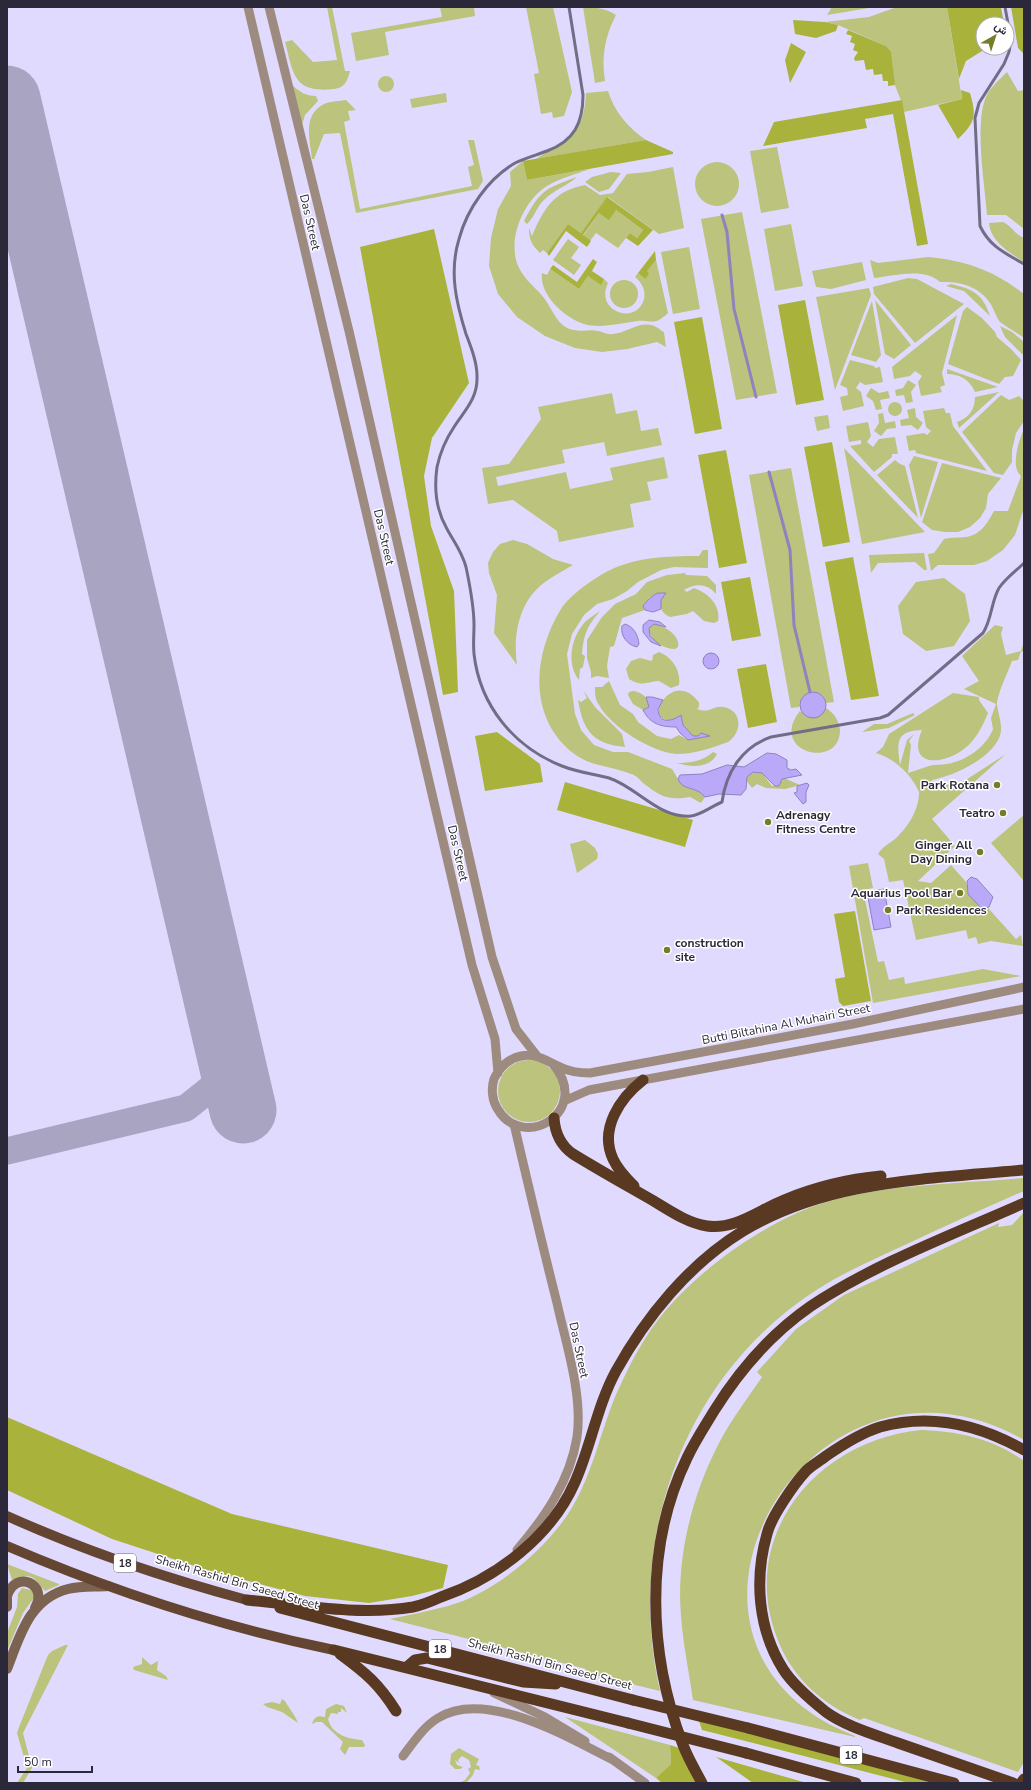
<svg xmlns="http://www.w3.org/2000/svg" width="1031" height="1790" font-family="'Nunito Sans',Vazirmatn,sans-serif">
<rect width="100%" height="100%" fill="#e1daff"/>
<path fill="#bbc37c" d="M327,7H332L345,71H350C348,78 347,83 341,87C332,91 310,91 302,84C291,75 289,55 285,42L292,40L313,62L337,60Z
M440,7H474L475,16L385,32L389,55L356,61L351,33L442,17Z
M526,7H553L572,92L564,116L553,118L552,112L541,114L534,74L539,73Z
M583,7C594,7 606,8 616,15C605,36 601,58 605,81L595,83Z
M832,7H875L827,15Z
M897,7H947L962,99L904,112C903,102 898,95 895,85C891,71 895,58 886,46L838,25L825,22L869,17Z
M1007,72L1018,91L1024,90V229L1006,215H987C985,185 973,118 988,93C993,85 1001,78 1007,72Z
M378 84a8 8 0 1 1 16 0a8 8 0 1 1-16 0Z
M292,85C300,92 306,96 316,96L318,101L305,115L302,125Z
M608,91C614,111 628,128 646,140L536,159C568,138 584,135 586,93Z
M446,93L447,102L412,108L410,99Z
M346,100L356,110L348,111L350,120L344,122L360,209L472,186L468,167L474,165L468,140H474L483,181L478,189L356,213L340,133L324,134L314,159H312C310,140 302,115 324,104C331,101 340,101 346,100Z
M777,147L789,208L761,213L750,151Z
M523,161L527,180L590,169C576,174 560,178 547,186C523,201 506,241 519,268C525,280 536,288 544,298C553,310 558,328 574,330C582,332 590,329 598,331C603,332 608,335 613,334C627,333 642,319 656,327C659,328 661,331 664,332L666,347L657,342L627,349L602,352L575,348L545,336L517,317L498,294L489,266L491,238L498,209L511,186L510,172Z
M695 184a22 22 0 1 1 44 0a22 22 0 1 1-44 0Z
M673,167L684,228L659,234L608,197L581,233L568,224L547,253L543,250L540,253C532,245 529,240 529,228L532,236C544,208 554,191 585,185L600,195L613,193L627,174L648,172Z
M611,172L621,173L609,189L599,192L585,182L592,177Z
M577,177C567,186 553,190 543,201C536,208 534,218 527,224L524,221C541,189 545,189 577,177Z
M616,210L643,230L637,238L630,233L618,248L596,233L590,241L583,236L599,213Z
M742,212L777,393L736,400L701,219Z
M1003,222C1012,226 1014,234 1024,238V262C1009,252 991,242 989,223Z
M791,224L803,286L775,291L764,229Z
M568,239L579,247L571,258L581,265L574,275L553,260Z
M689,247L700,309L673,314L661,252Z
M928,257C967,261 993,270 1024,294V338C1019,334 1002,324 1000,322C996,317 994,309 990,303C979,286 959,281 940,282C924,267 894,276 874,278L870,260L878,263Z
M656,260L668,313C653,327 652,319 637,321C621,323 600,329 584,324C565,318 539,295 542,273L547,275L550,269L579,289L588,276L602,282L604,279L608,283C594,312 637,326 644,299C646,290 642,283 635,277L638,273L645,279L646,272Z
M862,262L866,280L831,289L816,287L812,271Z
M908,278L917,279L964,304L915,343L874,294L873,287Z
M610 294a14 14 0 1 1 28 0a14 14 0 1 1-28 0Z
M951,284C973,289 983,294 990,316L964,291L946,286Z
M869,288L871,295L835,390L816,297Z
M875,300L911,345L894,359L885,354Z
M872,301L881,355L876,362L851,355Z
M967,307L982,318L995,332L997,337L1011,349L1021,360L1013,376L1005,377L999,384L948,364L963,311Z
M957,315L942,373L945,385L940,387L942,392L921,396L918,382L922,376L915,371L910,376L894,379L892,367Z
M1000,326L1012,332L1024,342V356L1005,337Z
M850,360L874,366L875,368L880,367L883,382L865,385L860,382L856,388L861,392L864,406L843,411L840,397L848,395L847,388L840,385Z
M947,369L998,387L975,392C970,380 960,374 947,374Z
M908,380L916,385L911,392L913,402L906,403L904,395L896,396L895,390L903,388Z
M871,388L879,393L888,391L890,398L880,400L882,409L876,410L873,401L866,396Z
M999,392L959,428L957,422C969,418 975,409 975,397Z
M612,393L616,414L637,410L641,431L658,428L662,445L607,456L604,442L562,450L565,463L496,477L498,486L566,472L570,489L613,480L610,468L664,457L668,478L647,482L651,500L630,504L634,527L559,542L557,531L513,500L488,504L482,468L509,464L541,419L538,407Z
M1001,395L1009,400L1019,396L1024,401V421L1016,433L1012,450V462L1003,475L994,473L962,432Z
M888 409a7 7 0 1 1 14 0a7 7 0 1 1-14 0Z
M915,408L916,417L923,423L918,430L911,425L901,426L900,420L909,418L907,410Z
M944,408L946,413H950L953,426L987,471L916,453L915,450L909,451L906,436L924,433L927,435L931,431L926,427L923,411Z
M883,413L885,423L895,421L896,428L887,429L881,436L874,431L879,423L878,414Z
M828,415L830,428L817,431L814,417Z
M868,422L871,436L867,442L873,447L879,439L895,437L898,454H892V457L874,472L850,446L861,444V440L849,442L846,426Z
M1024,429V508L1015,535L1003,550L987,561L974,565H938L931,571L928,554L934,553L944,539C951,537 959,538 966,537C981,535 988,522 994,511H1008L1021,476C1010,467 1019,440 1024,429Z
M844,448L925,532L862,544Z
M914,456L938,462L921,518L909,465Z
M895,460L900,464L905,466L918,518L877,475Z
M942,463L1001,478L988,494L986,508L980,518L970,527L958,532H945L932,530L922,522Z
M791,468L834,702L826,703L823,696L815,692L803,696L799,707L791,708L749,475Z
M513,540L527,544L553,559L573,565C561,572 549,578 539,587C518,606 513,638 517,665L494,633L497,595L489,573L488,563L493,552L500,544Z
M703,550H708V568L674,567L661,570L638,582L627,591L613,599L597,604L584,615L572,634L567,654L575,714L581,730L594,745L613,752H628L672,769C676,775 679,783 686,787C693,791 699,789 705,797L701,803L690,797C668,801 660,796 643,783C640,780 636,775 631,774C606,764 587,768 565,746C528,709 535,651 561,609C570,595 593,579 608,571C636,557 668,556 699,556Z
M924,553L927,570H924L915,562L878,563L871,573L869,555Z
M685,573L686,575L707,576L716,585V594C707,583 695,583 684,590L687,592L694,588C708,593 721,605 718,621L714,623L704,621L693,611L687,614L670,617C659,612 657,602 665,594L650,597L643,606L645,610L622,618L614,646L610,647L607,666L609,678L597,676L591,678V672L587,658V640L602,617L615,604L636,594L647,582L667,575Z
M944,578L965,594L970,621L954,646L926,651L903,634L898,606L916,582Z
M600,611C587,627 584,633 582,654L585,656L583,667L580,669L579,680C566,664 571,637 585,622C589,618 595,615 600,611Z
M654,624C664,625 681,636 678,647L675,649C664,649 653,642 649,632L650,625Z
M995,625L1003,627L1001,634L1006,655L1021,651L1024,642V652L1021,651L1018,660L1012,661C1007,674 1000,688 997,702C996,706 1002,722 1001,731C998,756 954,776 932,780L929,787L961,783L1006,754L932,819L955,846L918,881L931,883L951,865L966,882L969,894L982,909L988,908L1016,939L1021,935L1023,946L991,941L978,944L976,937L968,939L966,930L916,940L903,880L889,882L884,859L878,854C882,847 889,844 895,839C908,827 919,810 919,792C911,774 895,759 876,753L883,747L889,734L953,693L979,697V700L988,713C982,727 976,740 964,749C942,766 906,767 922,730C895,731 897,743 900,765L907,740L914,734L909,741L911,745L908,773C915,771 922,768 929,766C935,764 941,765 947,764C966,761 986,747 993,729L991,718L996,704L964,689L979,681L962,656Z
M659,652C672,657 681,670 679,685L671,688L659,681C645,682 643,687 629,679L626,669L631,661L640,658L652,661L653,655Z
M609,681L620,705L633,714L638,722L657,736L671,739L679,735L688,740L709,736L701,733L698,736H693L683,725L681,716L669,721L660,717C654,705 671,687 683,691C690,692 694,697 699,702V707L697,709C711,714 712,705 724,707C743,711 742,733 728,742C711,748 695,754 677,754C653,753 611,727 599,705C595,699 595,694 595,687H602Z
M583,690L595,707L622,734L625,747C593,744 583,731 578,700L581,702L587,698Z
M633,691C642,692 649,698 649,707L643,710L633,704L628,695L629,692Z
M826,708C834,713 839,720 840,730C840,771 767,752 800,711L801,712L825,710Z
M913,713L915,715L889,728L862,732L874,724H887Z
M713,752L717,754C710,769 689,767 677,763C689,763 704,761 713,752Z
M753,772L762,773L772,786L779,784L781,780L784,778L800,785L785,789L766,788L757,784L752,788L746,780L748,775Z
M1024,815V881L991,843Z
M585,840L595,848L598,854L597,859L577,873L570,844Z
M868,863L873,888L863,890L878,962L884,961L889,980L904,977L905,984L983,969L1021,976L873,1003L849,866Z
M498 1091a31 31 0 1 1 62 0a31 31 0 1 1-62 0Z
M1024,1178V1191C985,1208 946,1226 907,1244C877,1258 846,1271 818,1289C684,1374 625,1539 660,1691L586,1673V1669L390,1619C409,1615 429,1611 448,1606C492,1594 540,1554 566,1517C591,1481 599,1436 615,1397C628,1367 645,1334 666,1310C703,1267 763,1224 817,1205C880,1184 957,1184 1024,1178Z
M1024,1212V1440C810,1317 621,1645 855,1736V1737L693,1700C689,1672 683,1644 681,1616C676,1558 692,1495 719,1443C731,1420 747,1399 762,1377L757,1372L796,1329L844,1295L999,1223L998,1227L1012,1225Z
M921,1430C958,1431 994,1439 1024,1461V1762L1018,1772L864,1718L860,1720C823,1705 794,1679 779,1643C735,1538 816,1440 921,1430Z
M7,1564L59,1584V1585L45,1591C32,1577 35,1572 12,1580Z
M22,1588L31,1590L34,1594L33,1599L23,1613L7,1651V1633L17,1607L18,1594Z
M65,1645H68L23,1733L32,1768L23,1783H17L27,1768L17,1733L19,1727L48,1655L52,1651Z
M142,1657L151,1665L158,1661L157,1670L166,1676L168,1680L134,1670L133,1667L142,1664Z
M282,1699L285,1701C289,1708 295,1715 298,1723L282,1712L267,1707L263,1704L272,1702L280,1704Z
M336,1704L344,1706L347,1713L341,1708V1712H338V1714L331,1713L328,1719C332,1735 349,1739 362,1740L365,1745L364,1747H349L345,1755L340,1749L343,1742L322,1722H316L312,1724C314,1717 318,1715 325,1717L326,1709Z
M565,1717L670,1745L671,1764L656,1778Z
M459,1748L479,1759L476,1765L479,1766L480,1770L475,1769L473,1775L466,1783H459L465,1780L470,1773L468,1769L471,1767L469,1760L462,1756L458,1760L459,1763L455,1760L457,1765L463,1767L460,1769H455L450,1764L451,1754Z"/>
<path fill="#a9b33b" d="M947,7H1001L1004,24H983V48H987L966,61L959,79Z
M1011,7H1024V54L1018,48Z
M793,20L825,22L838,25L836,31L816,38L795,34Z
M848,30L886,46L891,52L895,85L888,86V81H883L882,74L874,75L873,69L866,70L864,60L855,61L854,58L858,52L853,50L855,44L850,42L852,36L846,34Z
M791,43L806,52L790,83L785,60Z
M961,90L970,93C977,116 975,123 958,139L938,105L962,99Z
M902,100L928,244L917,246L893,114L865,119L867,128L763,146L774,122Z
M646,140L673,152V154L527,180L523,161Z
M607,197L653,230L638,246L626,238L630,233L637,238L643,230L616,210L609,220L599,213L583,235L591,241L587,247L566,231L549,256L547,253L568,224L581,233Z
M434,229L469,383L432,438L424,476L431,526L454,591L458,692L443,695L360,247Z
M655,251L656,260L647,271L649,274L645,279L638,273Z
M593,259L597,262L592,271L604,279L601,285L588,276L579,289L550,269L553,265L577,282Z
M805,300L824,400L796,405L778,305Z
M702,317L722,429L695,434L674,322Z
M832,442L850,542L823,547L804,447Z
M726,450L747,563L719,568L698,455Z
M853,557L879,696L851,700L825,562Z
M750,577L761,636L732,641L721,582Z
M766,664L777,722L748,728L737,669Z
M497,732L540,764L543,782L485,791L475,736Z
M565,782L693,820L685,847L557,810Z
M855,911L871,1001L843,1006L839,1002L835,979L845,977L834,914Z
M7,1417L232,1514L448,1565L443,1588L412,1596L369,1603L305,1596L207,1570L112,1539L7,1490Z
M698,1718L950,1783H909L702,1730Z
M670,1745L679,1748L697,1783H662L656,1778L671,1764Z
M716,1757L807,1783H753Z"/>
<path fill="#baa9f8" stroke="#8f82bf" d="M658,593H666L661,600V609L653,612L645,610L643,606C648,600 651,596 658,593Z
M649,620L660,622L666,627L654,624L649,628L650,636L661,646L651,642L643,632V625Z
M625,624C634,627 638,635 639,644L637,647C627,645 620,635 622,626Z
M703 661a8 8 0 1 1 16 0a8 8 0 1 1-16 0Z
M800 705a13 13 0 1 1 26 0a13 13 0 1 1-26 0Z
M646,697H652L663,700L658,709C659,724 671,722 681,715L683,725L693,736H698L701,733L710,736L688,740L680,733L676,727C661,727 650,724 643,710L649,707Z
M767,753L776,754L787,760V768L791,770L796,769L802,775L782,779L779,786H775L762,773L753,772L747,777L746,789L741,795L719,794L705,797C697,786 682,791 678,779L680,775L702,774L727,765L744,767Z
M807,783L809,785L806,792V802L803,804L794,793L797,792V786Z
M971,877L977,879L993,897L989,907L982,909L968,894L967,881Z
M884,889L891,927L874,930L867,892Z"/>
<g fill="none" stroke-linecap="round" stroke-linejoin="round">
<path stroke="#8f82bf" stroke-width="3" d="M722,215L727,232L734,309L756,397
M769,472L790,550L794,625L810,692"/>
<path stroke="#a9a4c2" stroke-width="27" d="M7,1151L186,1108L211,1088L218,1076L222,1062L226,1032"/>
<path stroke="#a9a4c2" stroke-width="67" d="M7,99L243,1110"/>
<path stroke="#9d8b7f" stroke-width="9" d="M248,7L472,965L495,1039L498,1073
M269,7L349,331L492,957L516,1029L537,1056
M553,1064C593,1112 522,1153 497,1108C492,1100 491,1088 494,1079C499,1068 509,1058 521,1056C537,1053 546,1061 560,1067C570,1072 580,1073 590,1073L853,1024L1024,987
M564,1101L589,1090L1024,1009
M514,1124C528,1184 542,1244 557,1303C566,1344 583,1395 577,1437C570,1481 545,1517 517,1550
M494,1693L545,1717L585,1741
M403,1756C413,1743 423,1727 438,1718C486,1688 569,1738 613,1760
M609,1757L645,1783"/>
<path stroke="#7c6251" stroke-width="10" d="M7,1594V1607
M7,1596C16,1569 49,1584 35,1608
M7,1669C20,1636 29,1599 68,1589C81,1586 95,1587 108,1586"/>
<path stroke="#644531" stroke-width="10" d="M7,1516C85,1551 165,1578 247,1600
M7,1546C112,1591 222,1627 334,1650"/>
<path stroke="#5a3923" stroke-width="11" d="M554,1118C555,1133 560,1145 573,1154C599,1170 626,1185 652,1200C669,1210 687,1223 707,1226C735,1230 759,1210 784,1200C813,1188 849,1179 881,1176
M634,1186C626,1178 618,1170 613,1159C599,1129 620,1098 643,1080
M247,1600C300,1605 360,1616 413,1607C423,1605 432,1601 441,1597C496,1578 551,1537 575,1482C591,1446 597,1406 616,1371C646,1317 689,1264 743,1231C828,1180 929,1179 1024,1170
M280,1608L633,1700
M334,1650L628,1723
M340,1654C366,1673 379,1684 396,1711
M407,1667L415,1660L427,1658L523,1682L556,1684
M748,1728L954,1783
M746,1753L856,1783
M702,1783C695,1770 688,1758 683,1745C648,1653 644,1547 687,1458C695,1441 705,1426 714,1411C739,1371 772,1333 811,1306C874,1264 954,1234 1024,1203
M1013,1783C975,1770 936,1756 898,1743C876,1735 845,1726 826,1712C811,1700 793,1685 783,1669C758,1629 754,1579 767,1534C771,1517 794,1484 806,1471C812,1465 820,1461 826,1456C842,1445 861,1433 880,1427C930,1413 980,1425 1024,1450
M1021,1783L1024,1779"/>
<path stroke="#716d86" stroke-width="3" d="M569,7L583,95C583,123 574,141 547,151C537,155 525,158 515,163C488,179 467,209 459,239C449,272 456,302 466,334C471,347 477,362 477,376C478,398 465,410 454,427C446,439 440,453 437,467C434,488 436,510 447,529C454,542 462,552 466,567C470,586 474,606 474,625C474,635 473,644 474,654C480,706 514,747 562,766C577,772 593,774 609,778C637,787 659,819 691,816C701,815 712,806 722,802C726,772 742,747 771,737L880,718L888,715L983,633C992,619 991,602 999,588C1006,578 1016,571 1024,563
M1005,7L1011,40L1009,52L1004,64L979,103L975,118L980,226C990,247 1005,253 1024,264"/>
<path stroke="#5a3923" stroke-width="11" d="M633,1700L748,1728
M628,1723L746,1753"/>
</g>
<g fill="#767c27" stroke="#fff" stroke-width="1.5">
<circle cx="997" cy="785" r="4"/>
<circle cx="1003" cy="813" r="4"/>
<circle cx="768" cy="822" r="4"/>
<circle cx="980" cy="852" r="4"/>
<circle cx="960" cy="893" r="4"/>
<circle cx="888" cy="910" r="4"/>
<circle cx="667" cy="950" r="4"/>
</g>
<g text-anchor="middle" dominant-baseline="central" stroke-width="3" stroke-linejoin="round" paint-order="stroke">
<g fill="#fff" stroke="#6b6874" stroke-width="1">
<rect x="114" y="1554" width="22" height="18" rx="3"/>
<rect x="429" y="1640" width="22" height="18" rx="3"/>
<rect x="840" y="1746" width="22" height="18" rx="3"/>
</g>
<g font-size="11" font-weight="bold" fill="#2b2839">
<text x="125" y="1563">18</text>
<text x="440" y="1649">18</text>
<text x="851" y="1755">18</text>
</g>
<g font-size="12" fill="#2b2839" stroke="#fff">
<text transform="translate(310 222) rotate(77)">Das Street</text>
<text transform="translate(384 537) rotate(77)">Das Street</text>
<text transform="translate(458 853) rotate(77)">Das Street</text>
<text transform="translate(786 1024) rotate(-11)">Butti Biltahina Al Muhairi Street</text>
<text transform="translate(579 1350) rotate(78)">Das Street</text>
<text transform="translate(237 1582) rotate(16)">Sheikh Rashid Bin Saeed Street</text>
<text transform="translate(550 1664) rotate(15)">Sheikh Rashid Bin Saeed Street</text>
</g>
<g font-size="12" font-weight="bold" fill="#2b2839" stroke="#fff" text-anchor="end">
<text x="989" y="785">Park Rotana</text>
<text x="995" y="813">Teatro</text>
<text x="776" y="815" text-anchor="start">Adrenagy<tspan x="776" dy="14">Fitness Centre</tspan></text>
<text x="972" y="845">Ginger All<tspan x="972" dy="14">Day Dining</tspan></text>
<text x="952" y="893">Aquarius Pool Bar</text>
<text x="896" y="910" text-anchor="start">Park Residences</text>
<text x="675" y="943" text-anchor="start">construction<tspan x="675" dy="14">site</tspan></text>
</g>
</g>
<rect width="1031" height="1790" fill="none" stroke="#2b2839" stroke-width="16"/>
<g transform="translate(995 36) rotate(39)"><circle r="19" fill="#ffffff" stroke="#aaa9b0"/>
<path d="M0-3L7 15L0 10L-7 15Z" fill="#767c27"/>
<text y="-6" font-size="11" font-weight="bold" text-anchor="middle" fill="#2b2839">ش</text>
</g>
<path d="M18 1766v6h74v-6" fill="none" stroke="#2b2839" stroke-width="2"/>
<text x="24" y="1766" font-size="12" fill="#2b2839" stroke="#ffffff" stroke-width="3" paint-order="stroke">50 m</text>
</svg>
